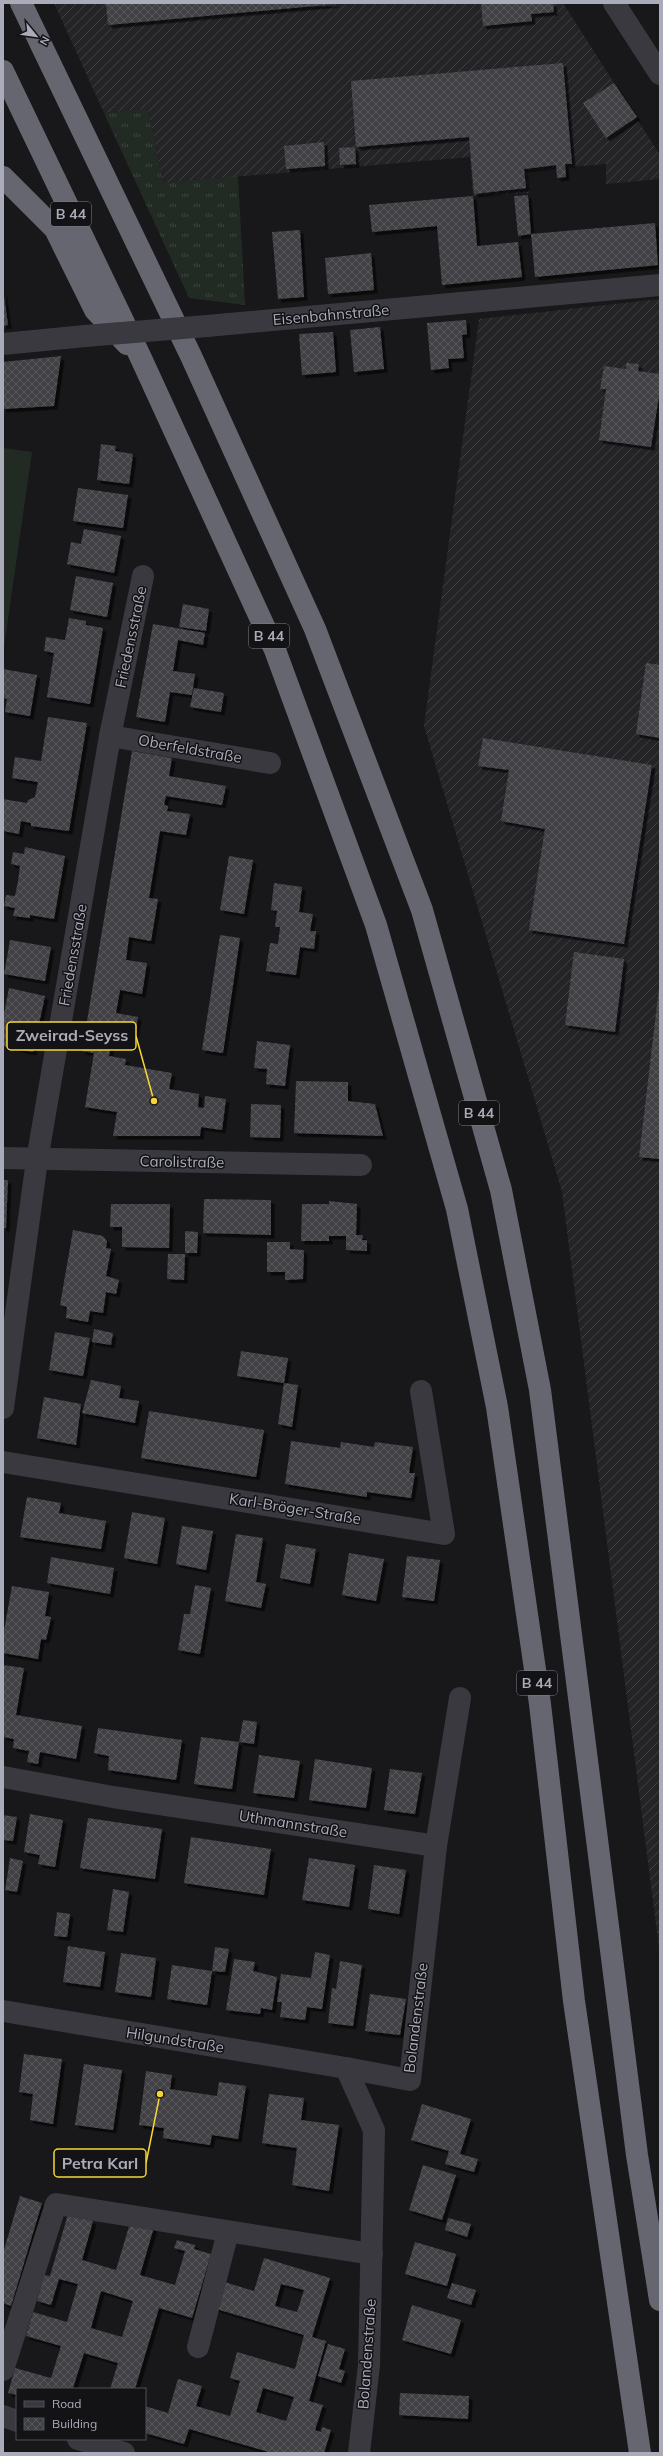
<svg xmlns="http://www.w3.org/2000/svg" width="663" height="2456" font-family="Mulish,sans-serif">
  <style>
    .industrial { fill: url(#industrial-furrows) }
    .grass { fill: url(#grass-tufts) }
    .garden { fill: #222a24 }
    .building { fill: url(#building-cross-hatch); fill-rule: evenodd; filter: url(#shadow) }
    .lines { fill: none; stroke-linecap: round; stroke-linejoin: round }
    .street { stroke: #39393f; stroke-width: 22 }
    .highway { stroke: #656670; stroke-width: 22 }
    .street-bridge { stroke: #39393f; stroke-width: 22 }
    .labels { text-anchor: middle; stroke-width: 3; stroke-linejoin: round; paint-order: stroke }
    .shield { fill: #131315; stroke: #7d7e88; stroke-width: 1 }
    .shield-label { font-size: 14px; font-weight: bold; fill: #aaacba }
    .street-label { font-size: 15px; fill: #aaacba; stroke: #131315 }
    .leader { fill: none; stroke: #f7d633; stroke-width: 1.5 }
    .callout-dot { fill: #f7d633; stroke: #131315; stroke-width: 1.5 }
    .callout { fill: #131315; stroke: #f7d633; stroke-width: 1.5 }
    .callout-label { font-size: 16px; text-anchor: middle; font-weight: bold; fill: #aaacba }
  </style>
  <defs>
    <pattern id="industrial-furrows" width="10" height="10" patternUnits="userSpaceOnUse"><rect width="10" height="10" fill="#242427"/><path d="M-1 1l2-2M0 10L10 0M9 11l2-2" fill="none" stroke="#414144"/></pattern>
    <pattern id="grass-tufts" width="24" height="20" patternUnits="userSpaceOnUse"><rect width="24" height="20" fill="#222a24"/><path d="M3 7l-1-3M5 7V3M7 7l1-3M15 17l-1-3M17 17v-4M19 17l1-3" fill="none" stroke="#3f4642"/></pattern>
    <pattern id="building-cross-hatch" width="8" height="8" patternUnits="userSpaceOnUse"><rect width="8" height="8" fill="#3f4044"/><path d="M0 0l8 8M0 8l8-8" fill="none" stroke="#58595d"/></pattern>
    <filter id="shadow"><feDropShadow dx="3.5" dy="3.5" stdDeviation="0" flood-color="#0009"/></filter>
  </defs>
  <rect width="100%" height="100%" fill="#18181a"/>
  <g class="industrial">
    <polygon points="54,3 563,3 660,155 660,179 606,184 606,164 527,171 529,193 473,196 470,157 163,183 148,109 104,113"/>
    <polygon points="660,299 660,1956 562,1192 424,726 479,319"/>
  </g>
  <polygon class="grass" points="148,109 163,183 238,176 245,305 189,298 104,113"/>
  <polygon class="garden" points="3,448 32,452 3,654"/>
  <g class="building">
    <polygon points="106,3 336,3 336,4 108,25"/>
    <polygon points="481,3 553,3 554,12 531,14 532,21 483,26"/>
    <polygon points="563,63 572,164 565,164 566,177 557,178 556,165 524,169 526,188 474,194 469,137 356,147 351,81"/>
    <polygon points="614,83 637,117 606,138 583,103"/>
    <polygon points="324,142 325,166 286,169 284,146"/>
    <polygon points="355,147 356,164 340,165 339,148"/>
    <polygon points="528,195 531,234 518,236 514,196"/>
    <polygon points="473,196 477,246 518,242 522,277 442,285 437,226 372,232 369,205"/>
    <polygon points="655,223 658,265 535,277 531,234"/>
    <polygon points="300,230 304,297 278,299 272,232"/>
    <polygon points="371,253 374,290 328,294 325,258"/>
    <polygon points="3,289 8,325 3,326"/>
    <polygon points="466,320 467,334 462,335 464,358 448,359 449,368 431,370 427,323"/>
    <polygon points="380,327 384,369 354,372 350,330"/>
    <polygon points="333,332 336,372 302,375 299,334"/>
    <polygon points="61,356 54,406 3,409 3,362"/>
    <polygon points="626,363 639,364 638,371 660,374 660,389 651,447 599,440 606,389 600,389 604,366 626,369"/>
    <polygon points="101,444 116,446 115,451 133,454 129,484 97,480"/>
    <polygon points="78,488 128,495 123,528 73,521"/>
    <polygon points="84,529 121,536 114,573 67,564 71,542 81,544"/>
    <polygon points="76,576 113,583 107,617 70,610"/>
    <polygon points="183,604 209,609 206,631 179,627"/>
    <polygon points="69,618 86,621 86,625 103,628 90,704 47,697 54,653 44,651 46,637 65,640"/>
    <polygon points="153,624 205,633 203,645 178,640 173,671 195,674 192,695 170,692 165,722 136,717"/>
    <polygon points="646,663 660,665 660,738 636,734"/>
    <polygon points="3,669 37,675 30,716 5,712 7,699 3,698"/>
    <polygon points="194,688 224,693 221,712 190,707"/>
    <polygon points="48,717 87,723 69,831 31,826 31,823 21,821 19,834 3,831 3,799 27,803 28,800 35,797 38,782 12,778 15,757 41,761"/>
    <polygon points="483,738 652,765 624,944 529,930 545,829 501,821 509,770 478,766"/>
    <polygon points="132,751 172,758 169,776 226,786 222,805 166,796 164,805 168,806 167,811 190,814 186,835 160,831 149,898 158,899 151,941 129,937 126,960 147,963 142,994 120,990 116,1013 138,1017 133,1047 111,1043 109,1056 126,1059 125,1065 172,1073 169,1089 199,1094 198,1107 204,1108 205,1096 226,1099 222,1130 201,1127 200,1136 113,1136 117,1112 85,1107 94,1053 82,1051"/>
    <polygon points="25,847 65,856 54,919 30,915 30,918 13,916 15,908 4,906 6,895 15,896 18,881 20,866 11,864 13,852 24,854"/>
    <polygon points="229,856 253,860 244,914 220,910"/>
    <polygon points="274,883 302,887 299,912 313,914 310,931 316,931 314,949 300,947 296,975 266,971 270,943 278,944 280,927 275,927 277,911 271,910"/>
    <polygon points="220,935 240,938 223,1053 202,1050"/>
    <polygon points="10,940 51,947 45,981 4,974"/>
    <polygon points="574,952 624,959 615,1032 565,1025"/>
    <polygon points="9,988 45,996 33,1052 3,1046 3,1019"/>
    <polygon points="659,988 660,988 660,1159 639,1157"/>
    <polygon points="257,1041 290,1045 285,1086 266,1084 267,1069 254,1068"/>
    <polygon points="296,1081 348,1082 348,1101 375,1104 383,1136 294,1133"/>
    <polygon points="251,1104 281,1105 280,1138 250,1137"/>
    <polygon points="3,1180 8,1180 6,1228 3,1228"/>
    <polygon points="204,1199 271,1200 271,1235 203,1233"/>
    <polygon points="329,1201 357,1204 356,1235 363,1235 362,1240 367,1240 367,1251 346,1250 346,1236 329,1236 329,1241 301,1241 302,1204 329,1204"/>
    <polygon points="111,1204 170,1204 169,1248 122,1247 122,1227 110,1227"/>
    <polygon points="73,1230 103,1236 107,1241 106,1248 111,1249 106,1276 119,1280 116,1294 106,1292 103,1313 90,1311 88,1322 66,1318 67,1307 60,1305"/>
    <polygon points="185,1231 198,1232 197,1253 185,1253"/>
    <polygon points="267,1242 290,1242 290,1249 304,1250 303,1279 285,1280 285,1272 267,1272"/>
    <polygon points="168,1254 185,1254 184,1280 167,1279"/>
    <polygon points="94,1329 113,1333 111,1345 92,1342"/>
    <polygon points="55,1332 90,1338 83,1376 49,1370"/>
    <polygon points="241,1351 288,1358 284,1383 298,1385 292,1427 278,1424 284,1383 237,1376"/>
    <polygon points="91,1380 121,1386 119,1398 139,1401 135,1423 82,1413"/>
    <polygon points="44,1397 81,1404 76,1445 37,1438"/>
    <polygon points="149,1411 264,1430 256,1477 141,1458"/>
    <polygon points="291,1441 340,1448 341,1442 374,1447 375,1442 413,1447 409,1473 415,1473 411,1498 367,1492 367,1497 285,1484"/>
    <polygon points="27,1497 61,1503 59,1513 106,1521 101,1549 20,1537"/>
    <polygon points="132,1512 165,1518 157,1564 124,1558"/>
    <polygon points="182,1526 213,1531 206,1570 176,1564"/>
    <polygon points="236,1534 263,1538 256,1582 266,1584 261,1608 225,1601"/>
    <polygon points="286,1544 316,1549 310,1584 280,1578"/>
    <polygon points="349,1553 384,1559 376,1601 342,1595"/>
    <polygon points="407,1556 440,1560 434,1601 402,1597"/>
    <polygon points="51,1557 114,1568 110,1594 47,1583"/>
    <polygon points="195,1585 211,1588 200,1654 178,1650 184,1614 190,1614"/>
    <polygon points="12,1586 49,1592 45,1616 51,1617 49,1627 46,1640 41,1639 38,1659 3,1653 3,1636"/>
    <polygon points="3,1665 24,1668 16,1715 82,1726 76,1759 40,1752 38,1764 27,1762 29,1751 13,1748 14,1739 3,1737"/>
    <polygon points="243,1720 257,1722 254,1744 239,1742"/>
    <polygon points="98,1728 182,1740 176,1780 108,1770 109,1756 94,1753"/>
    <polygon points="201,1737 239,1742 232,1789 194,1784"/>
    <polygon points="259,1755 300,1761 294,1798 253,1793"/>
    <polygon points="315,1759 372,1768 366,1808 309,1800"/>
    <polygon points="390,1769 422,1773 415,1814 384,1810"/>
    <polygon points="30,1814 63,1820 55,1867 38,1864 40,1855 24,1852"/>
    <polygon points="3,1815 17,1817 13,1841 3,1840"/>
    <polygon points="88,1818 162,1829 155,1879 80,1868"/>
    <polygon points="191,1837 271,1849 264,1895 184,1883"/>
    <polygon points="10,1858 23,1861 17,1892 5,1890"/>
    <polygon points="309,1858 355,1865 349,1907 302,1900"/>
    <polygon points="374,1865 406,1870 399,1914 368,1909"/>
    <polygon points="113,1889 129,1892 123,1932 107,1930"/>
    <polygon points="57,1912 70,1914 67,1937 54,1936"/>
    <polygon points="68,1946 105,1952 100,1987 63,1982"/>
    <polygon points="215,1947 229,1949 225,1972 212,1971"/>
    <polygon points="315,1952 330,1955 322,2009 307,2007 305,2020 280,2017 282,2002 277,2002 281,1974 311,1978"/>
    <polygon points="121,1953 156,1958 151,1997 115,1992"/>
    <polygon points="234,1959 255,1962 253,1971 277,1977 272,2010 261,2008 260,2014 226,2010"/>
    <polygon points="340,1961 362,1965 353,2026 328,2023 332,1988 336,1989"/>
    <polygon points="172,1965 212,1971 207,2005 167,1999"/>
    <polygon points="370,1994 406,1999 400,2035 365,2031"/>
    <polygon points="24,2054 62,2059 53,2124 30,2120 33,2094 19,2092"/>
    <polygon points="84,2064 122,2070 113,2130 75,2125"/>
    <polygon points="146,2071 172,2075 170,2089 217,2096 219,2082 246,2086 238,2139 212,2135 210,2145 163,2138 164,2128 139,2125"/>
    <polygon points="269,2094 304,2098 301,2120 339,2125 329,2191 292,2185 297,2148 262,2143"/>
    <polygon points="422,2104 471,2119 460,2154 478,2159 474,2172 445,2164 449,2151 411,2140"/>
    <polygon points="423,2165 456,2175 442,2220 409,2210"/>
    <polygon points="20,2196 42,2203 11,2306 3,2303 3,2253"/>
    <path d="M68,2214l25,7 -11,39 34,10 14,-47 24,4 -14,48 35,10 10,-34 -11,-3 3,-8 18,5 -1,4 17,5 -19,64 -33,-10 -24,81h-25l8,-26 -34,-10 -11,35 3,1h-59v6l-9,-2 7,-25 36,10 10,-32 -35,-10 7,-24 34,10 11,-38 -19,-5 -8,26 -14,-4 7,-26 6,1zM101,2291l32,10 -11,36 -31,-9z"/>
    <polygon points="448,2218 471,2224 467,2237 445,2230"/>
    <polygon points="415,2242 456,2254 447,2286 405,2274"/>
    <path d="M264,2258l66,20 -18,59 14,4 -17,60 14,4 -8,25 6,2 1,-5 9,3 -7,23h-52l-83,-24 -5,15 -39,-11v-27l23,7 10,-34 24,7 -6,20 34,10 10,-35 -10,-3 7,-26 58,17 9,-34 -91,-27 8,-27 33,10zM281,2284l23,6 -7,22 -22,-6zM263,2388l31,9 -8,24 -30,-9z"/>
    <polygon points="452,2283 476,2290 471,2305 447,2298"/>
    <polygon points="412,2305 461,2320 451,2354 402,2340"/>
    <polygon points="328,2344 345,2349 339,2369 345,2371 341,2383 318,2376"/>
    <polygon points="400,2393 469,2396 468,2419 399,2415"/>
  </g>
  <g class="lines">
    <g class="street">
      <polyline points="614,3 660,74"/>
      <polyline points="207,326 660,285"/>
      <polyline points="3,344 85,336"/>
      <polyline points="110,736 270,763"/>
      <polyline points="3,1158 361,1165"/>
      <polyline points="3,1408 37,1160 110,736 143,576"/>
      <polyline points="3,1462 444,1534 421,1391"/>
      <polyline points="3,1777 113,1797 436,1846"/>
      <polyline points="3,2011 346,2068"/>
      <polyline points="198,2347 228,2232"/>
      <polyline points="3,2370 56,2204 372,2254"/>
      <polyline points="3,2416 17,2421"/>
      <polyline points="78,2439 124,2453"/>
      <polyline points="359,2453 369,2365 374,2130 346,2068 410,2080 436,1846 460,1698"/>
    </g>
    <g class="highway">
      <polyline points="21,3 191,356 315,629 422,910 501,1190 540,1390 637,2155 660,2300"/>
      <polyline points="3,71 140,356 275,650 376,925 457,1209 497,1407 540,1704 574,2001 640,2453"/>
      <polyline points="3,177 55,229 95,310 127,344"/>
    </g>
    <polyline class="street-bridge" points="85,336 207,326"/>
  </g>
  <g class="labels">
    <g class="shield">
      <rect x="51" y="202" width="40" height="24" rx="3"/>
      <rect x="249" y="624" width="40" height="24" rx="3"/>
      <rect x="459" y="1101" width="40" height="24" rx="3"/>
      <rect x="517" y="1671" width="40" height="24" rx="3"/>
    </g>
    <g class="shield-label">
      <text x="71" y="219">B 44</text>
      <text x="269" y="641">B 44</text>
      <text x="479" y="1118">B 44</text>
      <text x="537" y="1688">B 44</text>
    </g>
    <g class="street-label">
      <text transform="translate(331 315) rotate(-5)" y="5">Eisenbahnstraße</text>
      <text transform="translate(131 637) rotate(-78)" y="5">Friedensstraße</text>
      <text transform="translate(190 749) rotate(10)" y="5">Oberfeldstraße</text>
      <text transform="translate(73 955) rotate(-80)" y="5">Friedensstraße</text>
      <text transform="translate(182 1162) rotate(1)" y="5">Carolistraße</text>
      <text transform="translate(295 1509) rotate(9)" y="5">Karl-Bröger-Straße</text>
      <text transform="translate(293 1824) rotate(9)" y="5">Uthmannstraße</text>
      <text transform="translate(416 2018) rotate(-83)" y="5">Bolandenstraße</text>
      <text transform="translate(175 2040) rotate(9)" y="5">Hilgundstraße</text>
      <text transform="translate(367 2354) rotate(-86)" y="5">Bolandenstraße</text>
    </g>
  </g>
  <path class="leader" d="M154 1101L136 1036M160 2094L146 2163"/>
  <g class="callout-dot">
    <circle cx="154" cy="1101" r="4"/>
    <circle cx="160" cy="2094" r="4"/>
  </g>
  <g class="callout">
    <rect x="7" y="1022" width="129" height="28" rx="4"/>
    <rect x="54" y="2149" width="92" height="28" rx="4"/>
  </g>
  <g class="callout-label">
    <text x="72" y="1041">Zweirad-Seyss</text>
    <text x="100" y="2169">Petra Karl</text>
  </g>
  <rect width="663" height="2456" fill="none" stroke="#aaacba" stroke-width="8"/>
  <rect x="16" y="2388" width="130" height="52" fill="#131315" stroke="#4f5057"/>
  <rect x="24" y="2401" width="20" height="6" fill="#39393f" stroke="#4f5057"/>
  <text x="52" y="2408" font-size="12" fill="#aaacba">Road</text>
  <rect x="24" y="2418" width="20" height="12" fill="url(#building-cross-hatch)" stroke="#4f5057"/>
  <text x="52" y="2428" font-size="12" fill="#aaacba">Building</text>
  <g transform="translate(36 36) rotate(119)" stroke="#131315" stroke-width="3" paint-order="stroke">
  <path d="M0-3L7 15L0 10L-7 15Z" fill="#aaacba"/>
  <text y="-6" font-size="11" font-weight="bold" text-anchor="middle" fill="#aaacba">N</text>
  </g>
</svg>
